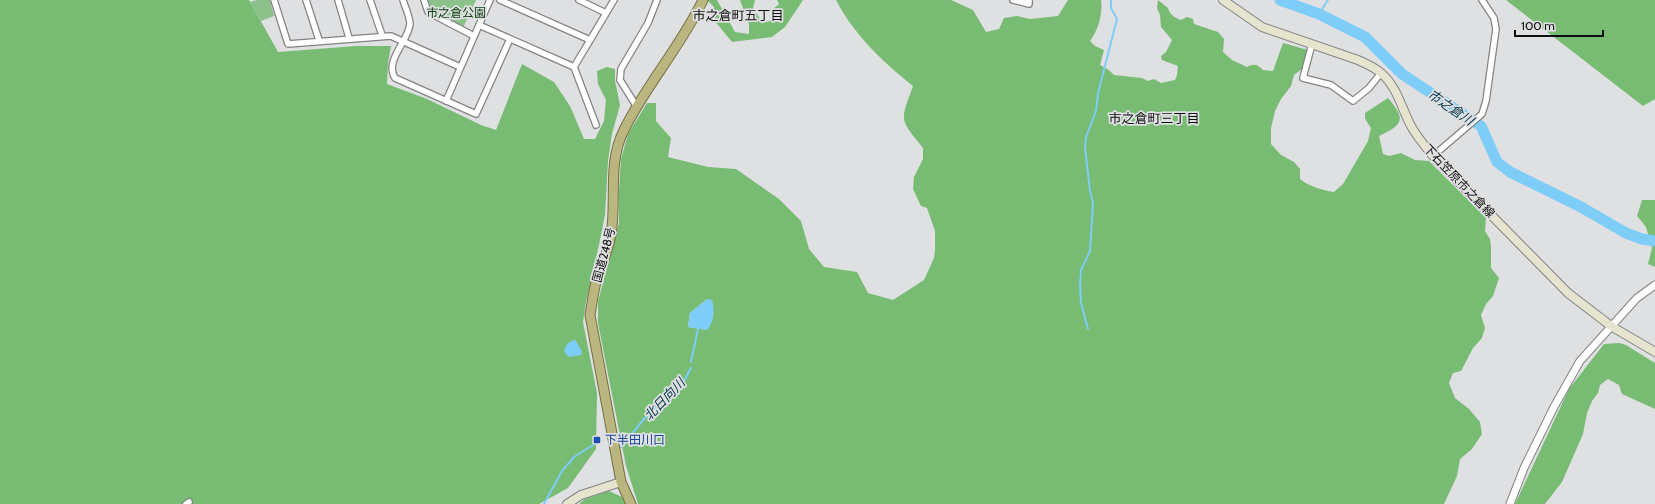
<svg xmlns="http://www.w3.org/2000/svg" width="1655" height="504" font-family="Cabin,'Noto Sans JP',sans-serif">
  <style>
    .green { fill: #8cc189 }
    .forest { fill: #78bc74; fill-rule: evenodd }
    .water { fill: #7dcdf8 }
    .lines { fill: none; stroke-linecap: round; stroke-linejoin: round }
    .stream { stroke: #7dcdf8; stroke-width: 2 }
    .river { stroke: #7dcdf8; stroke-width: 11 }
    .minor-casing { stroke: #838385; stroke-width: 8 }
    .tertiary-casing { stroke: #838385; stroke-width: 9 }
    .secondary-casing { stroke: #838385; stroke-width: 10 }
    .trunk-casing { stroke: #737043; stroke-width: 11 }
    .minor { stroke: #fff; stroke-width: 5.5 }
    .tertiary { stroke: #fff; stroke-width: 7 }
    .secondary { stroke: #e6e4cf; stroke-width: 8 }
    .trunk { stroke: #bbb67f; stroke-width: 9 }
    .transit-dot { fill: #1a4fb4; stroke: #dfe0e1; stroke-width: 1.5 }
    .labels { text-anchor: middle; stroke-width: 3.5; stroke-linejoin: round; paint-order: stroke }
    .park-label { font-size: 12px; fill: #104010; stroke: #dfe0e1 }
    .street-label { font-size: 12px; fill: #0e0e0f; stroke: #dfe0e1 }
    .transit-label { font-size: 12px; fill: #164399; stroke: #dfe0e1; text-anchor: start }
    .neighbourhood-label { font-size: 13px; fill: #0e0e0f; stroke: #dfe0e1 }
    .water-label { font-size: 13px; font-style: italic; fill: #03354a; stroke: #dfe0e1 }
  </style>
  <rect width="100%" height="100%" fill="#dfe0e1"/>
  <g class="green">
    <polygon points="257,0 270,0 274,16 261,21 250,2"/>
    <polygon points="424,0 476,0 462,30 428,12"/>
  </g>
  <g class="forest">
    <polygon points="0,0 249,0 278,52 356,46 391,46 388,62 387,84 427,99 481,125 496,130 522,64 554,82 570,106 584,139 595,139 604,121 606,100 598,84 597,71 607,67 615,69 615,81 620,105 612,134 608,161 605,215 599,245 586,301 583,322 597,393 596,449 568,488 539,504 0,504"/>
    <polygon points="707,0 717,0 735,32 749,34 749,24 740,0 755,0 753,8 763,23 773,20 773,9 779,4 777,0 803,0 785,27 772,37 732,42 714,20 714,7"/>
    <path d="M836,0h115l22,10 13,22 13,-3 5,-11 13,-2 13,3 28,-3 10,-16h33c2,14 -3,30 -11,41l5,5 9,4 -4,15 9,5 5,5 28,3 6,3 6,-2 7,4 14,-3 2,-5 1,-9 -16,-6 -1,-4 5,-4 6,-12 -11,-13 -1,-12 -3,-7 1,-8 10,8c2,7 7,10 13,12l6,-3 6,2 1,5 24,8 6,7 -1,13 9,8 15,7c7,-4 11,-2 16,3l10,1 10,-28 25,7 -6,19 -8,6 -3,11 -10,13 -6,12 -4,17v16l10,11 13,7 6,7v10c10,8 22,11 34,13l9,-8 25,-43 3,-13 -6,-9v-6l23,-15c20,23 13,27 -9,38l4,18 6,2 12,-3 14,7 14,1 57,57 -1,13 5,8 1,7v22l8,10 -6,18 -7,8 -5,11 4,13 -3,10 -9,10 -12,23 -8,2 -4,10 6,15 14,11 11,13 2,12 -10,15 -12,10 -3,17 -13,28h-806l-12,-38 -28,-143v-22l21,-78v-33l2,-31 7,-25 19,-31h9v18l15,17 -3,19 40,10 28,2 43,30 22,22 8,28 15,18 33,5 11,21 25,7 31,-20 10,-22 1,-8v-19l-8,-23 -6,-2 -8,-17 1,-12 9,-18v-11c-5,-7 -18,-20 -19,-29 -1,-10 6,-23 9,-33 -30,-24 -59,-51 -77,-86zM707,299v31l-19,-3 2,-14z"/>
    <polygon points="1506,0 1655,0 1655,99 1643,106"/>
    <polygon points="1642,200 1655,200 1655,267 1648,264 1652,248 1646,227 1637,216"/>
    <polygon points="1619,343 1626,345 1655,363 1655,409 1622,394 1619,385 1608,379 1600,385 1598,393 1592,401 1587,413 1583,434 1562,482 1545,504 1515,504 1569,389 1604,344"/>
    <polygon points="609,491 622,497 626,504 579,504 585,499"/>
  </g>
  <g class="water">
    <path d="M707,299l5,1c3,11 2,22 -5,30l-19,-3 2,-14z"/>
    <path d="M574,340l2,1 6,11 -1,3 -13,2 -4,-6c2,-6 4,-9 10,-11z"/>
  </g>
  <g class="lines">
    <g class="stream">
      <polyline points="1319,14 1328,0"/>
      <polyline points="1088,329 1081,303 1080,284 1081,270 1090,251 1093,203 1090,191 1085,147 1086,137 1096,111 1098,93 1117,19 1111,8 1111,0"/>
      <polyline points="691,362 698,329"/>
      <polyline points="621,447 644,419 683,383 691,368"/>
      <polyline points="544,504 562,471 574,457 593,445"/>
    </g>
    <polyline class="river" points="1280,0 1319,14 1365,37 1402,74 1481,126 1497,162 1510,172 1581,207 1626,233 1642,239 1655,241"/>
    <defs>
      <g id="minor">
        <polyline points="274,0 288,44 391,36 460,67"/>
        <polyline points="306,0 319,40"/>
        <polyline points="338,0 349,38"/>
        <polyline points="370,0 382,35"/>
        <path d="M403,0c2,7 7,17 7,24 -2,18 -26,37 -15,54l81,36 34,-75"/>
        <polyline points="424,0 428,12 474,36"/>
        <polyline points="500,0 590,40"/>
        <polyline points="579,0 606,13"/>
        <polyline points="1013,0 1029,4 1029,0"/>
        <polyline points="479,25 574,67 614,0"/>
        <polyline points="1312,44 1303,78 1331,85 1353,101 1369,88 1381,73"/>
        <polyline points="574,67 596,125"/>
        <polyline points="446,101 490,0"/>
        <polyline points="637,107 620,80 621,69 648,23 657,0"/>
        <polyline points="1433,156 1482,114 1486,101 1496,29 1494,18 1482,0"/>
        <polyline points="186,504 189,502"/>
      </g>
      <polyline id="tertiary" points="1510,504 1524,468 1554,407 1580,361 1637,298 1655,285"/>
      <g id="secondary">
        <path d="M1223,0l39,27 96,33c8,4 17,7 24,14 15,13 20,35 29,52 6,11 14,20 22,30l135,137 43,33 44,26"/>
        <polyline points="567,504 581,495 621,482"/>
      </g>
      <path id="trunk" d="M631,504l-10,-22 -31,-167c2,-11 3,-22 6,-33 5,-15 12,-31 15,-47 6,-34 -4,-72 13,-105 22,-45 57,-84 79,-130"/>
    </defs>
    <use href="#minor" class="minor-casing"/>
    <use href="#tertiary" class="tertiary-casing"/>
    <use href="#secondary" class="secondary-casing"/>
    <use href="#trunk" class="trunk-casing"/>
    <use href="#minor" class="minor"/>
    <use href="#tertiary" class="tertiary"/>
    <use href="#secondary" class="secondary"/>
    <use href="#trunk" class="trunk"/>
  </g>
  <rect class="transit-dot" x="593" y="436" width="8" height="8" rx="2"/>
  <g class="labels">
    <g class="park-label">
      <text x="456" y="17">市之倉公園</text>
    </g>
    <g class="street-label">
      <text transform="translate(1459 181) rotate(46)" y="4">下石笠原市之倉線</text>
      <text transform="translate(604 255) rotate(-75)" y="4">国道248号</text>
    </g>
    <g class="transit-label">
      <text x="605" y="444">下半田川口</text>
    </g>
    <g class="neighbourhood-label">
      <text x="738" y="20">市之倉町五丁目</text>
      <text x="1154" y="123">市之倉町三丁目</text>
    </g>
    <g class="water-label">
      <text transform="translate(1451 107) rotate(34)" y="5">市之倉川</text>
      <text transform="translate(664 399) rotate(-46)" y="5">北日向川</text>
    </g>
  </g>
  <path d="M1515 30v6h88v-6" fill="none" stroke="#0e0e0f" stroke-width="2"/>
  <text x="1521" y="30" font-size="12" fill="#0e0e0f" stroke="#dfe0e1" stroke-width="3" paint-order="stroke">100 m</text>
</svg>
